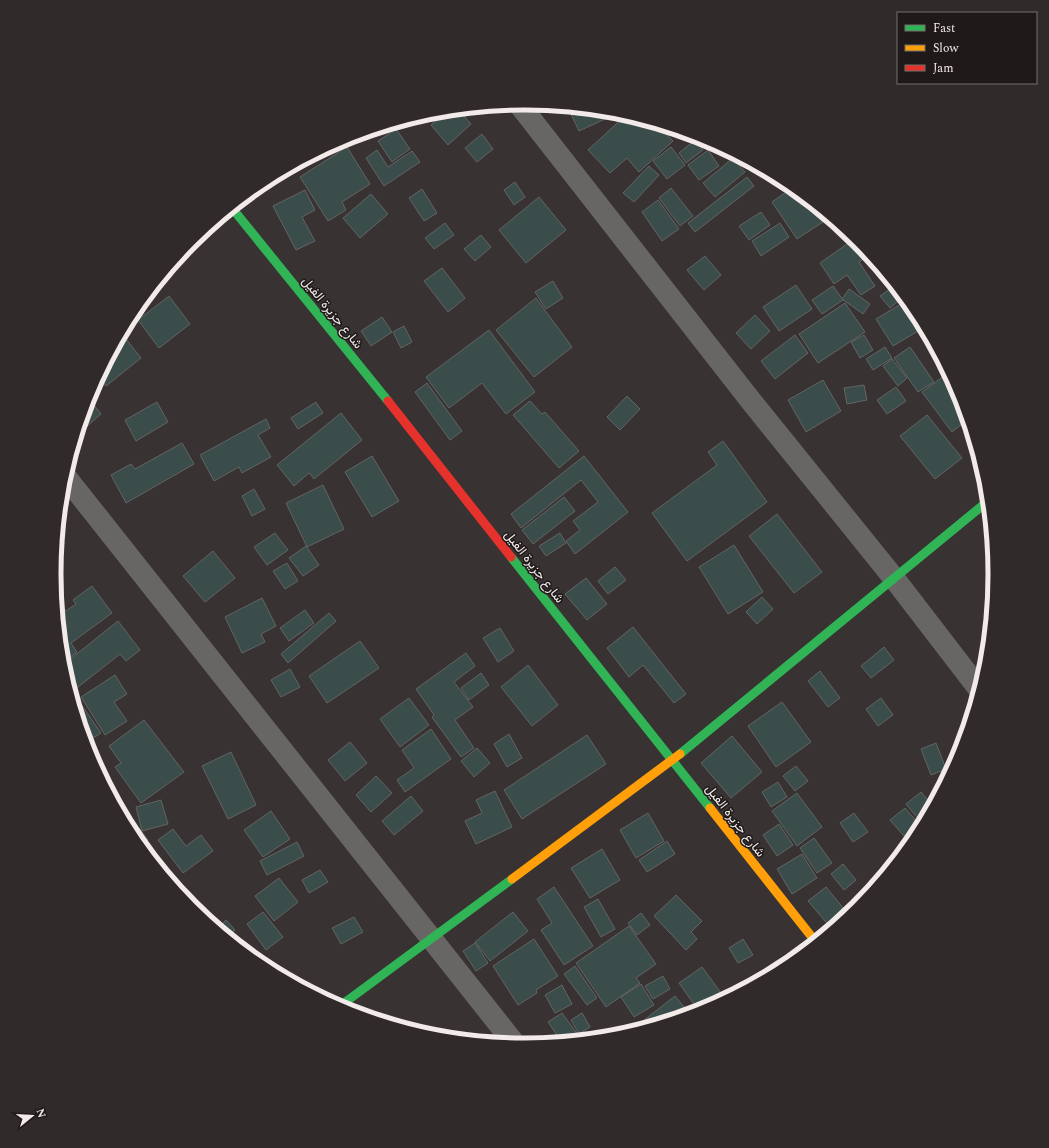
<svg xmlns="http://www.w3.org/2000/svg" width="1049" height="1148" font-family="Spectral,Vazirmatn,serif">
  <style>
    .building { fill: #3b4d4a; stroke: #636463 }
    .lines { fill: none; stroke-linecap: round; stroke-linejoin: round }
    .street { stroke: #686565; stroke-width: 22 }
    .fast { stroke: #30b455; stroke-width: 9 }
    .slow { stroke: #ff9f0a; stroke-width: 9 }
    .jam { stroke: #e5322d; stroke-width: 9 }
    .labels { text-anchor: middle; stroke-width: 3; stroke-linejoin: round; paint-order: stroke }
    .street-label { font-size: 13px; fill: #f3ebea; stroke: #1f1a19 }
    .rim { fill: none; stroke: #f3ebea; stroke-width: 5 }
  </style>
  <rect width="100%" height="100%" fill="#383232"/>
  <g class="building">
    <polygon points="568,108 617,113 618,113 579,131"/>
    <polygon points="459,110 471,124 448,145 431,125 447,111"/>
    <polygon points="626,115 658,125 673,141 639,172 627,158 610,173 588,150"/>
    <polygon points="396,129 410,149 392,162 378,141"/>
    <polygon points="482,134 493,149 477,162 465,148"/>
    <polygon points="695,140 703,150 686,163 679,153"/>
    <polygon points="347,147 370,184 342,202 346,210 328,221 300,177"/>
    <polygon points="671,147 685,165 667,179 653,161"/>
    <polygon points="377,150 388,167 412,151 420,162 384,186 366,158"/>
    <polygon points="708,150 719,166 699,180 688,165"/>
    <polygon points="733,158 745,172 715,197 703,183"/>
    <polygon points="649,166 659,175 634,202 623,193"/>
    <polygon points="747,177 754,186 695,232 688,223"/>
    <polygon points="515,182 525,197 514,205 504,190"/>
    <polygon points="671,188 693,216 680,226 659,198"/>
    <polygon points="792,188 829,218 797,239 772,202"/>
    <polygon points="422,189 437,213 424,221 409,198"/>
    <polygon points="305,190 315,210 302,217 315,241 296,250 273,206"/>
    <polygon points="371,194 388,214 360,238 343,218"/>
    <polygon points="539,197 566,230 526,263 499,230"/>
    <polygon points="658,200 679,229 662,241 642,212"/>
    <polygon points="761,212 770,225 749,240 739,226"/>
    <polygon points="445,223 454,235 434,249 425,238"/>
    <polygon points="780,223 789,237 761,256 752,241"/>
    <polygon points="481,235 491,247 475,261 464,249"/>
    <polygon points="854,239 869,255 859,262 875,286 861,295 847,275 834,284 820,263"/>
    <polygon points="705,256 721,275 704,290 687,270"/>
    <polygon points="442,268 465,298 448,312 424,281"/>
    <polygon points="553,281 563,298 546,309 535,292"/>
    <polygon points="796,285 812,309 779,331 763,307"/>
    <polygon points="833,286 843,300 822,314 812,300"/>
    <polygon points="894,286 903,297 890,308 880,296"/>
    <polygon points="849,289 870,304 863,314 842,299"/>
    <polygon points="169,296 190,324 159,348 138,320"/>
    <polygon points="536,298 572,347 534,377 496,330"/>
    <polygon points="906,301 913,309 923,328 893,346 876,319"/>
    <polygon points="845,303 865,332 818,363 799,334"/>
    <polygon points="755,315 770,331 751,349 736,333"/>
    <polygon points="382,317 392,332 371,346 361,331"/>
    <polygon points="404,326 412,342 401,348 393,332"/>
    <polygon points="489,330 535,392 506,414 482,383 449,408 426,377"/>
    <polygon points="122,334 141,358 106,386 99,377"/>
    <polygon points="795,335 808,353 775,379 761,361"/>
    <polygon points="864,335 873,350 860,358 851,342"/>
    <polygon points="885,347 892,358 873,370 866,359"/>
    <polygon points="910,347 934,382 918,392 894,358"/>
    <polygon points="892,359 907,378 898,386 883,366"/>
    <polygon points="948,373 959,394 967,420 952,432 922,392"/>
    <polygon points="823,380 841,411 806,432 788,400"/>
    <polygon points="427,383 462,431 450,440 415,392"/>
    <polygon points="864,385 867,400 847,404 844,388"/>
    <polygon points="896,387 906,401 887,414 877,400"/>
    <polygon points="627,396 640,409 620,430 607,417"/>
    <polygon points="90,400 101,414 78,434 87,402"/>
    <polygon points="530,401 542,414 545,412 579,451 559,468 513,415"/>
    <polygon points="157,402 168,422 136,441 125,420"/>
    <polygon points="316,402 323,413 298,429 291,418"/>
    <polygon points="341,413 362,440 314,479 309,473 294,486 277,465"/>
    <polygon points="927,415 962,458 935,479 900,436"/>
    <polygon points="266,419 270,428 258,435 271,457 242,473 239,467 214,481 200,455"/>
    <polygon points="723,441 767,502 687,561 652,513 717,465 708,452"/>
    <polygon points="182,443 194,464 126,503 111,475 131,464 135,469"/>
    <polygon points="372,456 399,501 372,517 345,472"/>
    <polygon points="584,456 628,512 575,554 566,541 580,530 573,521 598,502 581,480 521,528 511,514"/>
    <polygon points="323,485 344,529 307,547 286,503"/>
    <polygon points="254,489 265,509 252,516 242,496"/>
    <polygon points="564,497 575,511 533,544 522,530"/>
    <polygon points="777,514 822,572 794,593 749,536"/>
    <polygon points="275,533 288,550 267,565 254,547"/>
    <polygon points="560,533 566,543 546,556 539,546"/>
    <polygon points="734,545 763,592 728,614 699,567"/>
    <polygon points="306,546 319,565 303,576 289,558"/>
    <polygon points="213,551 235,578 205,602 183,576"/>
    <polygon points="287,563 298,581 285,589 273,571"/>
    <polygon points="615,567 626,580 608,594 598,581"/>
    <polygon points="586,578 607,604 587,620 565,594"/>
    <polygon points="92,586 112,613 71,643 77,652 63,663 56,598 66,611 76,604 73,600"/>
    <polygon points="762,597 773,609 757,624 746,612"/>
    <polygon points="262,598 276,626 261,634 265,642 242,653 225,617"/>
    <polygon points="305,610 314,623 289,641 280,628"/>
    <polygon points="329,613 336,621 288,663 281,654"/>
    <polygon points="118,621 140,650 126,661 120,654 73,691 70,688 63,665"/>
    <polygon points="633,627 686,694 674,703 643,665 629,677 607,648"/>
    <polygon points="500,628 514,651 498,662 483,638"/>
    <polygon points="360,641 379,668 327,703 309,676"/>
    <polygon points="884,647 894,660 871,678 861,666"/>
    <polygon points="466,653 475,666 454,682 473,707 455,720 474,748 461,757 432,717 434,715 416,689"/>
    <polygon points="528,665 558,705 532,726 501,687"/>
    <polygon points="290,669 300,687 281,697 271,680"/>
    <polygon points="820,671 840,698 828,707 808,681"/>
    <polygon points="481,673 489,685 469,700 461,688"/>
    <polygon points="115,675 127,694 114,702 127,721 105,735 81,697"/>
    <polygon points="409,698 429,725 400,747 380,719"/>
    <polygon points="881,698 893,715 878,726 866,709"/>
    <polygon points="782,702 811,742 776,767 748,726"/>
    <polygon points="81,704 101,733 87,742 76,707"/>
    <polygon points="144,720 184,772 141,803 115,767 121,763 109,746"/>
    <polygon points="431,729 451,759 405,792 397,780 414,768 402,750"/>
    <polygon points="509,734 522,758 507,767 494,744"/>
    <polygon points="587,735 606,764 522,819 504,790"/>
    <polygon points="732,736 762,772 731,798 701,763"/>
    <polygon points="350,742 367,763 345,781 328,760"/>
    <polygon points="936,743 946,769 931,775 921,749"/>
    <polygon points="477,748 490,763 474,777 461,761"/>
    <polygon points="231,752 256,805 228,819 202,766"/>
    <polygon points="796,766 808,781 795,791 783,776"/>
    <polygon points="376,776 392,793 371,812 356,795"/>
    <polygon points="778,782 787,797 771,807 762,792"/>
    <polygon points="495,791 512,827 476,844 465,821 482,813 476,800"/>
    <polygon points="921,792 932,805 928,812 919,820 906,804"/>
    <polygon points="797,793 822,827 797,846 772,811"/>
    <polygon points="411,796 423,811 394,835 382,821"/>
    <polygon points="161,800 168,824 142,831 136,807"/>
    <polygon points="905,808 919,824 904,836 890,820"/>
    <polygon points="271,811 290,839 263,857 244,830"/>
    <polygon points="648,813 664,841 636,858 620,830"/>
    <polygon points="854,813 868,832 853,842 840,823"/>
    <polygon points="779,824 793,845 777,856 763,835"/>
    <polygon points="139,828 148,840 141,845 132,833"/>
    <polygon points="173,829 186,846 201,835 213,851 183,873 158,840"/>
    <polygon points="814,838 832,863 817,873 800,848"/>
    <polygon points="667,841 675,854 647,872 639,860"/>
    <polygon points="297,842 304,856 267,875 260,861"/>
    <polygon points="602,849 620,880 590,898 571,868"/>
    <polygon points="802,854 817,878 792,894 777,869"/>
    <polygon points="843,864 856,880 844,890 831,874"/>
    <polygon points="320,870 328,882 309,893 302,880"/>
    <polygon points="279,878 298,902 274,921 255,896"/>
    <polygon points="554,887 593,946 564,965 541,930 552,923 537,899"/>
    <polygon points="826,887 848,914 831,928 808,901"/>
    <polygon points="676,895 702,921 691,932 697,939 686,950 654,916"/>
    <polygon points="195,899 219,927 226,920 235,930 228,936 192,907 189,904"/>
    <polygon points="598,899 615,929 601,937 584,907"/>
    <polygon points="263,912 283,937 266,950 247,924"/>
    <polygon points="513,912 528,931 490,961 475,942"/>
    <polygon points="641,913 650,925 637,935 628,923"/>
    <polygon points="354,917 363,932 341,944 332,928"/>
    <polygon points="629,926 656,964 636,978 640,983 606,1007 576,963"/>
    <polygon points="534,939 558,976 536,990 537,993 518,1005 493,966"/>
    <polygon points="743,939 753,955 738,963 729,948"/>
    <polygon points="475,943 488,963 476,971 463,951"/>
    <polygon points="575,966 597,998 587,1005 564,974"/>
    <polygon points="702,967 721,993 698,1010 679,983"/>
    <polygon points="286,970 294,982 281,974"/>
    <polygon points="663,976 670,989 653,999 645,986"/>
    <polygon points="641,984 654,1005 634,1017 621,997"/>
    <polygon points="562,985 572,1004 555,1013 545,995"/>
    <polygon points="675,996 689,1013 630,1031"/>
    <polygon points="562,1013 581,1039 561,1041 548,1022"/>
    <polygon points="582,1013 590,1027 579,1034 571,1020"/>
  </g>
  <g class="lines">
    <g class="street">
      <polyline points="519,104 751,401 893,577 979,689"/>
      <polyline points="65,476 514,1043"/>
    </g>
    <g class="fast">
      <polyline points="232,208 388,401"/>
      <polyline points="511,557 710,808"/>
      <polyline points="680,754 988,501"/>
      <polyline points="340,1006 512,879"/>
    </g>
    <g class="slow">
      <polyline points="710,808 815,941"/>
      <polyline points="512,879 680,754"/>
    </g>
    <polyline class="jam" points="388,401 511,557"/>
  </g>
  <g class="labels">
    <g class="street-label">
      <text transform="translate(333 312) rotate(51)" y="5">شارع جزيرة الفيل</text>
      <text transform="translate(535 566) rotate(52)" y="5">شارع جزيرة الفيل</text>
      <text transform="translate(736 820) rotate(52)" y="5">شارع جزيرة الفيل</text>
    </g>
  </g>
  <path d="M0 0H1049V1148H0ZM524 110H525A463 463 0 0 1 988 573V575A463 463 0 0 1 525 1038H524A463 463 0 0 1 61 575V573A463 463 0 0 1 524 110Z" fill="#302b2a" fill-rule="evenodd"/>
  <path class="rim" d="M524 110H525A463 463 0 0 1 988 573V575A463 463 0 0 1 525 1038H524A463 463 0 0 1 61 575V573A463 463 0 0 1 524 110Z"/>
  <rect x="897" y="12" width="140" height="72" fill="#1f1a19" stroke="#746e6d"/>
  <rect x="905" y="25" width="20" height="6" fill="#30b455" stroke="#746e6d"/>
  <text x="933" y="32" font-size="12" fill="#f3ebea">Fast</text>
  <rect x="905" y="45" width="20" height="6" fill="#ff9f0a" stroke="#746e6d"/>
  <text x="933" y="52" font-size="12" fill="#f3ebea">Slow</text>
  <rect x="905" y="65" width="20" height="6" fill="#e5322d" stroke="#746e6d"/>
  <text x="933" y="72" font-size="12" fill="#f3ebea">Jam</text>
  <g transform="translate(32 1116) rotate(72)" stroke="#1f1a19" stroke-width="3" paint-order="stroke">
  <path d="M0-3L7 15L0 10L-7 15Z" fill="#f3ebea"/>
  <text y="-6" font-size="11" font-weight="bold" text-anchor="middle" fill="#f3ebea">N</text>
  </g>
</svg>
